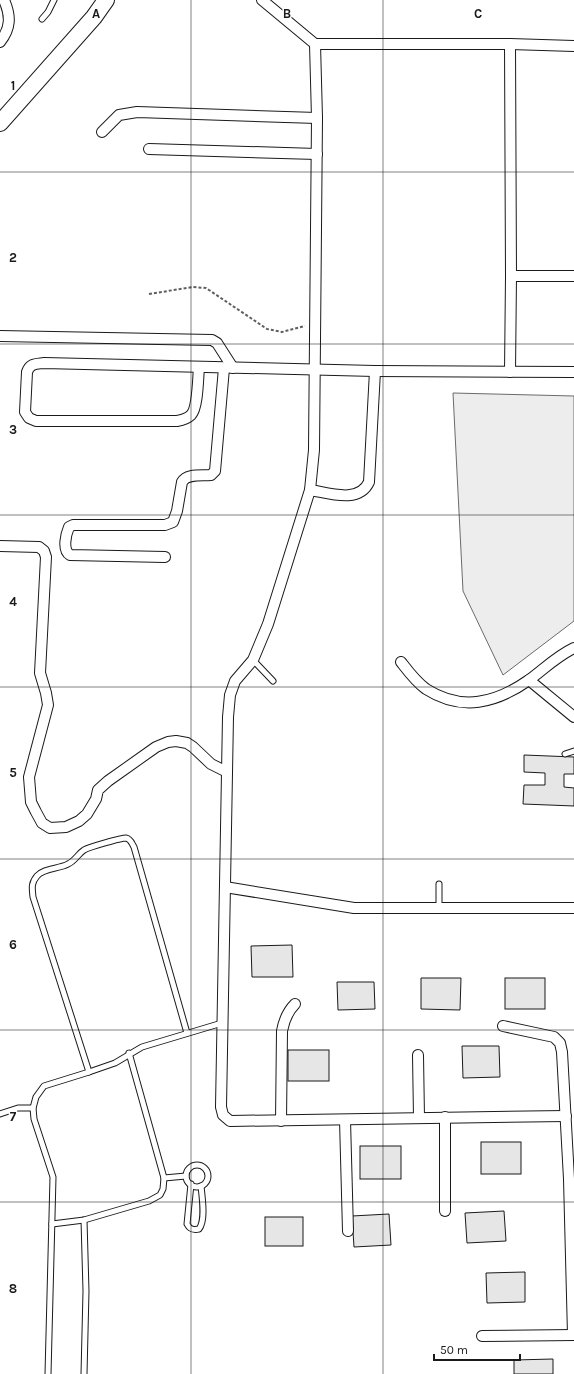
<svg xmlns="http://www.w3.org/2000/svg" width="574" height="1374" font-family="Karla,sans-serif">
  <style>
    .built { fill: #ededed; stroke: #6a6a6a }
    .building { fill: #e6e6e6; stroke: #1a1a1a }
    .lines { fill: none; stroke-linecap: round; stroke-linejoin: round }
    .service-casing { stroke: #1a1a1a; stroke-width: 7 }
    .minor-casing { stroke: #1a1a1a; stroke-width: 12 }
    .primary-casing { stroke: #1a1a1a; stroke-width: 18 }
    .path { stroke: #5f5f5f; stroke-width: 2; stroke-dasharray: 3 2; stroke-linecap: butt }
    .service { stroke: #fff; stroke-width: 5 }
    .minor { stroke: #fff; stroke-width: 10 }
    .primary { stroke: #fff; stroke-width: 16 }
    .grid { fill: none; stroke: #1a1a1a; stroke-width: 1; stroke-opacity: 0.55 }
    .grid-label { font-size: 13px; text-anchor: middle; font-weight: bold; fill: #1a1a1a; stroke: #fff; stroke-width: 3; stroke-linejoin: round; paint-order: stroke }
  </style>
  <rect width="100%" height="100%" fill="#fff"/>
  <polygon class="built" points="453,393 574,396 574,621 503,675 463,591"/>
  <g class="building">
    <polygon points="524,755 574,757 574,774 564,774 564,787 574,788 574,806 523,804 524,785 545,785 545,773 524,772"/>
    <polygon points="292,945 293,977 252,977 251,946"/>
    <polygon points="421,978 461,978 460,1010 421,1009"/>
    <rect x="505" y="978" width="40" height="31"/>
    <polygon points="337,982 374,982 375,1009 338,1010"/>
    <polygon points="462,1046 499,1046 500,1077 463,1078"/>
    <rect x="288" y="1050" width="41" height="31"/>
    <rect x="481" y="1142" width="40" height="32"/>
    <rect x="360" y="1146" width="41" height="33"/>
    <polygon points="504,1211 506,1241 467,1243 465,1213"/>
    <polygon points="389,1214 391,1245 354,1247 352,1216"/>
    <rect x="265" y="1217" width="38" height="29"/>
    <polygon points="525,1272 525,1302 487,1303 486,1273"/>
    <polygon points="553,1359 553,1374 514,1374 514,1360"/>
  </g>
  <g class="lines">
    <defs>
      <g id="service">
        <polyline points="42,19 48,12 54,0"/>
        <polyline points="253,660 273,681"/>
        <polyline points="565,754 574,751"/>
        <polyline points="439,884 439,908"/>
        <path d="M89,1072l-56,-175c-1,-9 -2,-14 4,-21 7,-8 22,-7 31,-12 7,-3 10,-10 16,-14 5,-3 37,-12 42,-12 5,1 6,6 8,9l53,186"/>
        <polyline points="0,1114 18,1108 33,1108"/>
        <circle cx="197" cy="1176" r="11"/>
        <polyline points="164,1178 186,1176"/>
        <path d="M191,1184l-4,40c3,6 7,6 12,5 7,-9 3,-32 2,-43"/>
        <polyline points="52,1224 84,1220 149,1201 160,1195 163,1189 164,1178 129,1053"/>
        <polyline points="48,1374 53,1177 34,1119 33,1108 36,1097 44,1086 89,1072 115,1063 142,1047 222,1023"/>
        <polyline points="84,1374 86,1291 84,1220"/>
      </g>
      <g id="minor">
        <polyline points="262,0 315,44 510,44 574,46"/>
        <path d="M0,42c11,-14 11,-26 4,-42"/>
        <polyline points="315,44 317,118 314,450 310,490 268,624 253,660 235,681 230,695 228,717 221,1107 223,1115 230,1121 566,1116"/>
        <polyline points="102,132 119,115 137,112 317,118"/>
        <polyline points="149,149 317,154"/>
        <polyline points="511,276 574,276"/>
        <polyline points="0,336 212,340 217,343 233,368"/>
        <path d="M199,367c-1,10 -1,41 -8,48 -4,4 -8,5 -14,6h-141l-7,-3 -4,-6 2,-40c3,-9 9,-8 17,-9l331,8 199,1"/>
        <polyline points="510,372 511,276 510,44"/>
        <path d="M310,490c19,3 49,14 59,-8l6,-111"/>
        <polyline points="0,546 39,547 44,551 46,557 40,673 46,693 48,705 29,777 31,802 36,812 42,823 50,828 66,827 79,821 87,814 96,799 98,790 108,781 156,747 168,742 176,741 187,743 193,747 211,764 227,772"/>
        <path d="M165,557l-95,-2c-8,-5 -4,-21 -1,-28l4,-2h92l8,-3 4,-11 5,-29c5,-9 20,-6 29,-7l4,-4 9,-103"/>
        <path d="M401,662c7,9 15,20 25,27 36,23 70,14 103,-9 15,-11 28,-24 45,-32"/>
        <polyline points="529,680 574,717"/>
        <polyline points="225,887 354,908 574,908"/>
        <polyline points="503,1026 554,1037 560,1043 562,1052 569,1179 573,1335"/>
        <polyline points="418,1055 419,1118"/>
        <polyline points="445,1117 445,1211"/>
        <polyline points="345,1120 348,1231"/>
        <path d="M281,1121l1,-90c2,-11 5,-19 13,-27"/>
        <polyline points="482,1336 574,1335"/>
      </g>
      <polyline id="primary" points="0,123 94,17 106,0"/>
    </defs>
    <use href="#service" class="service-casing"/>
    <use href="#minor" class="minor-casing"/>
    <use href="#primary" class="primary-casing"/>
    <polyline class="path" points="149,294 193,287 206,288 267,329 282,332 305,326"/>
    <use href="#service" class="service"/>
    <use href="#minor" class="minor"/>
    <use href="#primary" class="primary"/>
  </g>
  <path class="grid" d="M191,0v1374M383,0v1374M0,172h574M0,344h574M0,515h574M0,687h574M0,859h574M0,1030h574M0,1202h574"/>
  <g class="grid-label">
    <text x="96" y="18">A</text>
    <text x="287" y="18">B</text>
    <text x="478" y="18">C</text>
    <text x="13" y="90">1</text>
    <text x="13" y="262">2</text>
    <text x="13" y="434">3</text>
    <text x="13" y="606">4</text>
    <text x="13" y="777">5</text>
    <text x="13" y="949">6</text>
    <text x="13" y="1121">7</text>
    <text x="13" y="1293">8</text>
  </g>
  <path d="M434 1354v6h86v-6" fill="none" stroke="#1a1a1a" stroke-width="2"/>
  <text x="440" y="1354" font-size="12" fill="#1a1a1a" stroke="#ffffff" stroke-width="3" paint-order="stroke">50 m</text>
</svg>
